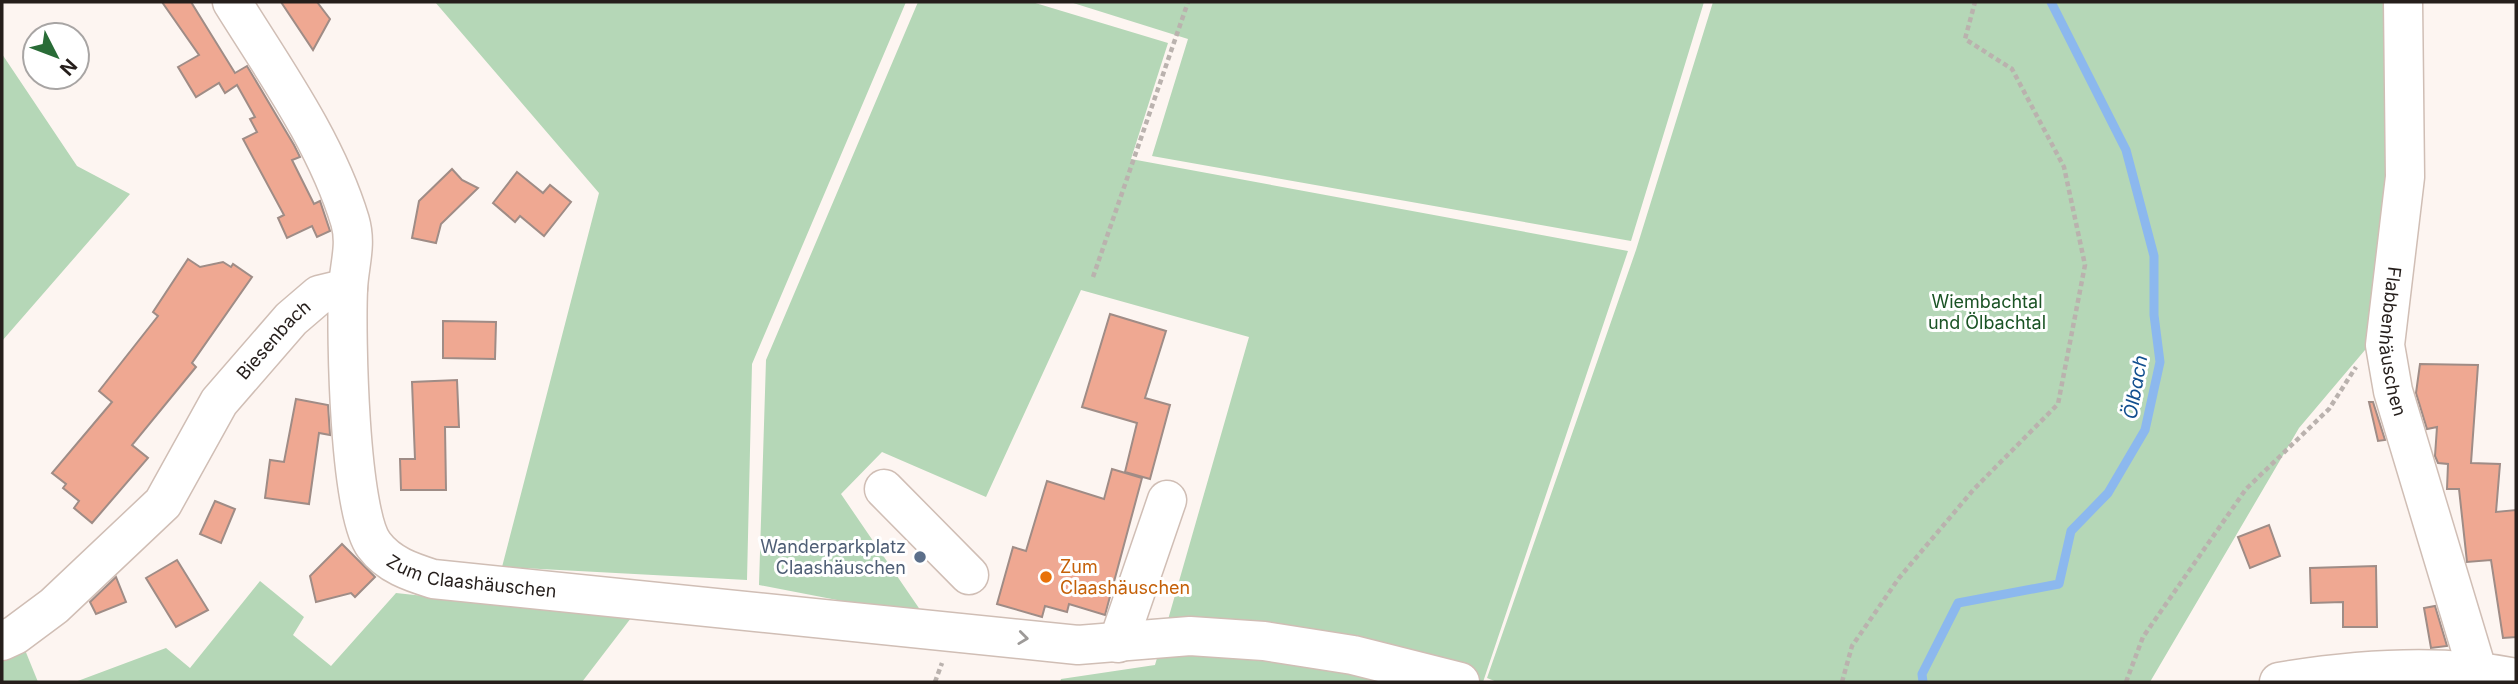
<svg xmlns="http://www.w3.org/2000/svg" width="2518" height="684" font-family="Inter,sans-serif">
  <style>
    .green { fill: #b5d7b7 }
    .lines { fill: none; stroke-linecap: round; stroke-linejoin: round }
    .stream { stroke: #8cb8ee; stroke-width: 9 }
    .building { fill: #efa892; stroke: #9f8c86; stroke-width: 2 }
    .minor-casing { stroke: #d0beb5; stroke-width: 41 }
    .path { stroke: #bab2ae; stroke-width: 4.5; stroke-dasharray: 5 3.5; stroke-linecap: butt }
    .minor { stroke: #fff; stroke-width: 38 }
    .oneway { stroke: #9d9a98 }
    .service-dot { fill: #5c6f8a; stroke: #fff; stroke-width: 2.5 }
    .food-dot { fill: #e8710a; stroke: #fff; stroke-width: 2.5 }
    .labels { text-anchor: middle; stroke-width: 6; stroke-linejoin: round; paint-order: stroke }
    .park-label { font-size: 18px; fill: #1a5324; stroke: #fff }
    .street-label { font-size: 18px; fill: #251e1b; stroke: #fff }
    .service-label { font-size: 18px; fill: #4e5e75; stroke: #fff; text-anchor: end }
    .food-label { font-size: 18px; fill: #c56008; stroke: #fff; text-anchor: start }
    .water-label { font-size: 19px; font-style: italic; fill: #124f8f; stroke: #fff }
  </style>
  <rect width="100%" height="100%" fill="#fdf5f1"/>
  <g class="green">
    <polygon points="435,2 906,2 752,364 747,580 502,567 599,193"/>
    <polygon points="918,2 1032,2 1168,43 1131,159 1628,251 1483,682 1060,682 1061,679 1155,665 1249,337 1081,290 986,497 882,452 841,494 925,617 759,585 766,360"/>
    <polygon points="1070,2 1704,2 1631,241 1152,156 1188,39"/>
    <polygon points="1713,2 2403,2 2376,331 2365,350 2299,428 2150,682 1497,682 1487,678 1636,250"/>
    <polygon points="2,54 77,166 130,194 2,341"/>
    <polygon points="260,581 304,617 293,635 331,666 396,593 631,618 582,682 75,682 166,648 190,668"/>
    <polygon points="23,645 38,682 2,682 2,655"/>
  </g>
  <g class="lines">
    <polyline class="stream" points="1923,682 1922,674 1958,603 2059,584 2071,531 2108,493 2145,430 2160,362 2154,315 2154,256 2126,150 2051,2"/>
  </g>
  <g class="building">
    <polygon points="162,2 191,2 235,73 247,66 294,145 300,157 292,160 314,204 320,201 330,231 317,237 312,226 287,238 278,218 284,215 243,139 257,132 250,119 255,117 237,85 225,93 219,83 196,97 178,67 199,55"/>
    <polygon points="281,2 317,2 330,19 313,50"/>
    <polygon points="452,169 462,180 478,188 441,224 436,243 412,238 419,201"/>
    <polygon points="517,172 543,193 550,185 571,202 544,236 520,216 515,222 493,203"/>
    <polygon points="188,259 200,267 223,262 231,267 233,264 252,277 192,363 196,367 132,445 148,458 92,523 74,508 79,501 63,488 66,484 52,473 112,402 99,391 158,316 153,312"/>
    <polygon points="1110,314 1166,331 1145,398 1170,405 1150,479 1125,472 1137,423 1082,407"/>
    <polygon points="443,321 496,322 495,359 443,358"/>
    <polygon points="2420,364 2478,365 2471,463 2500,464 2496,512 2516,510 2516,637 2503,638 2491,560 2467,562 2459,489 2447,489 2448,464 2438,463 2435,456 2437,427 2427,429 2416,393"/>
    <polygon points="457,380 459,427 445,427 446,490 401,490 400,459 415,459 412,382"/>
    <polygon points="296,399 328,405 330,435 319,433 309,504 265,498 270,460 284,462"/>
    <polygon points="2369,402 2373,402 2385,440 2378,441"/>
    <polygon points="1112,469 1142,478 1105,615 1069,604 1067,612 1045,606 1042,617 997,604 1013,547 1026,551 1047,481 1104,499"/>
    <polygon points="215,501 235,509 221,543 200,534"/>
    <polygon points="2269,525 2280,556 2250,568 2238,537"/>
    <polygon points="342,544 375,577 355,597 351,593 316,602 310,576"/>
    <polygon points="177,560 208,610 176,627 146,578"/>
    <polygon points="2376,566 2377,627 2343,627 2343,602 2311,603 2310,568"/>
    <polygon points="116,577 126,602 96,614 90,602"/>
    <polygon points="2435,606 2447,646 2431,648 2424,608"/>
  </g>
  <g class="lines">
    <defs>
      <g id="minor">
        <path id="s1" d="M232,2c43,69 94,140 118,219 7,24 -1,44 -2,68 -2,47 1,223 26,256 15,20 37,27 59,34l645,66 112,-9 74,5 89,14 107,27"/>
        <path id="s2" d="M2403,2l2,175 -20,168 8,46 84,279"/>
        <polyline points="884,489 969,575"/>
        <path id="s3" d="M2,641l13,-6 39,-29 109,-103 56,-101 72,-83 28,-24 29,-7"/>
        <polyline points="1118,643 1167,500"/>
        <path d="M2279,682c78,-13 160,-19 237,-4"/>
      </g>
    </defs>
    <use href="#minor" class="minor-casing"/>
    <g class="path">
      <polyline points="1093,277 1188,2"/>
      <polyline points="935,682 942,663"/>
      <polyline points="1842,682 1852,646 1899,578 1974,489 2058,404 2085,265 2064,167 2012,69 1965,39 1975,2"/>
      <polyline points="2126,682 2143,637 2246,489 2329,409 2356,367"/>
    </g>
    <use href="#minor" class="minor"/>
  </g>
  <defs><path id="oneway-chevron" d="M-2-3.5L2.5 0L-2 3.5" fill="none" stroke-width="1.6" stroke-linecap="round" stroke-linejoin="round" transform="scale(1.75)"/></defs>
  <use class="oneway" href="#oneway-chevron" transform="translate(1023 638) rotate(7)"/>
  <circle class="service-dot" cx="920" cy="557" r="7"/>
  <circle class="food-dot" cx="1046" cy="577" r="7"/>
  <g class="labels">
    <g class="park-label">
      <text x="1987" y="308">Wiembachtal<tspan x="1987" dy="21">und Ölbachtal</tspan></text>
    </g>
    <g class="street-label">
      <text dy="6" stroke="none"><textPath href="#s3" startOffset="411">Biesenbach</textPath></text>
      <text dy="6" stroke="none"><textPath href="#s2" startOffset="341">Flabbenhäuschen</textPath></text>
      <text dy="6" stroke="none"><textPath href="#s1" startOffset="684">Zum Claashäuschen</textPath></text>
    </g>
    <g class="service-label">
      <text x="906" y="553">Wanderparkplatz<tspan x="906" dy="21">Claashäuschen</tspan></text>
    </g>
    <g class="food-label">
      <text x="1060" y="573">Zum<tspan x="1060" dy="21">Claashäuschen</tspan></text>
    </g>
    <g class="water-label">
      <text transform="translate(2135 387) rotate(-80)" y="7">Ölbach</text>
    </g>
  </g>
  <rect width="2518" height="684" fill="none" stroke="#251e1b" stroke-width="7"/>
  <g transform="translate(56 56) rotate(132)"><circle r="33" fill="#ffffff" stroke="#a8a5a4" stroke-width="2"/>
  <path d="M0-5L12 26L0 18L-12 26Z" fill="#296c37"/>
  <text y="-10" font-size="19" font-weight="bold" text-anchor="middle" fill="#251e1b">N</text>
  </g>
</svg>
